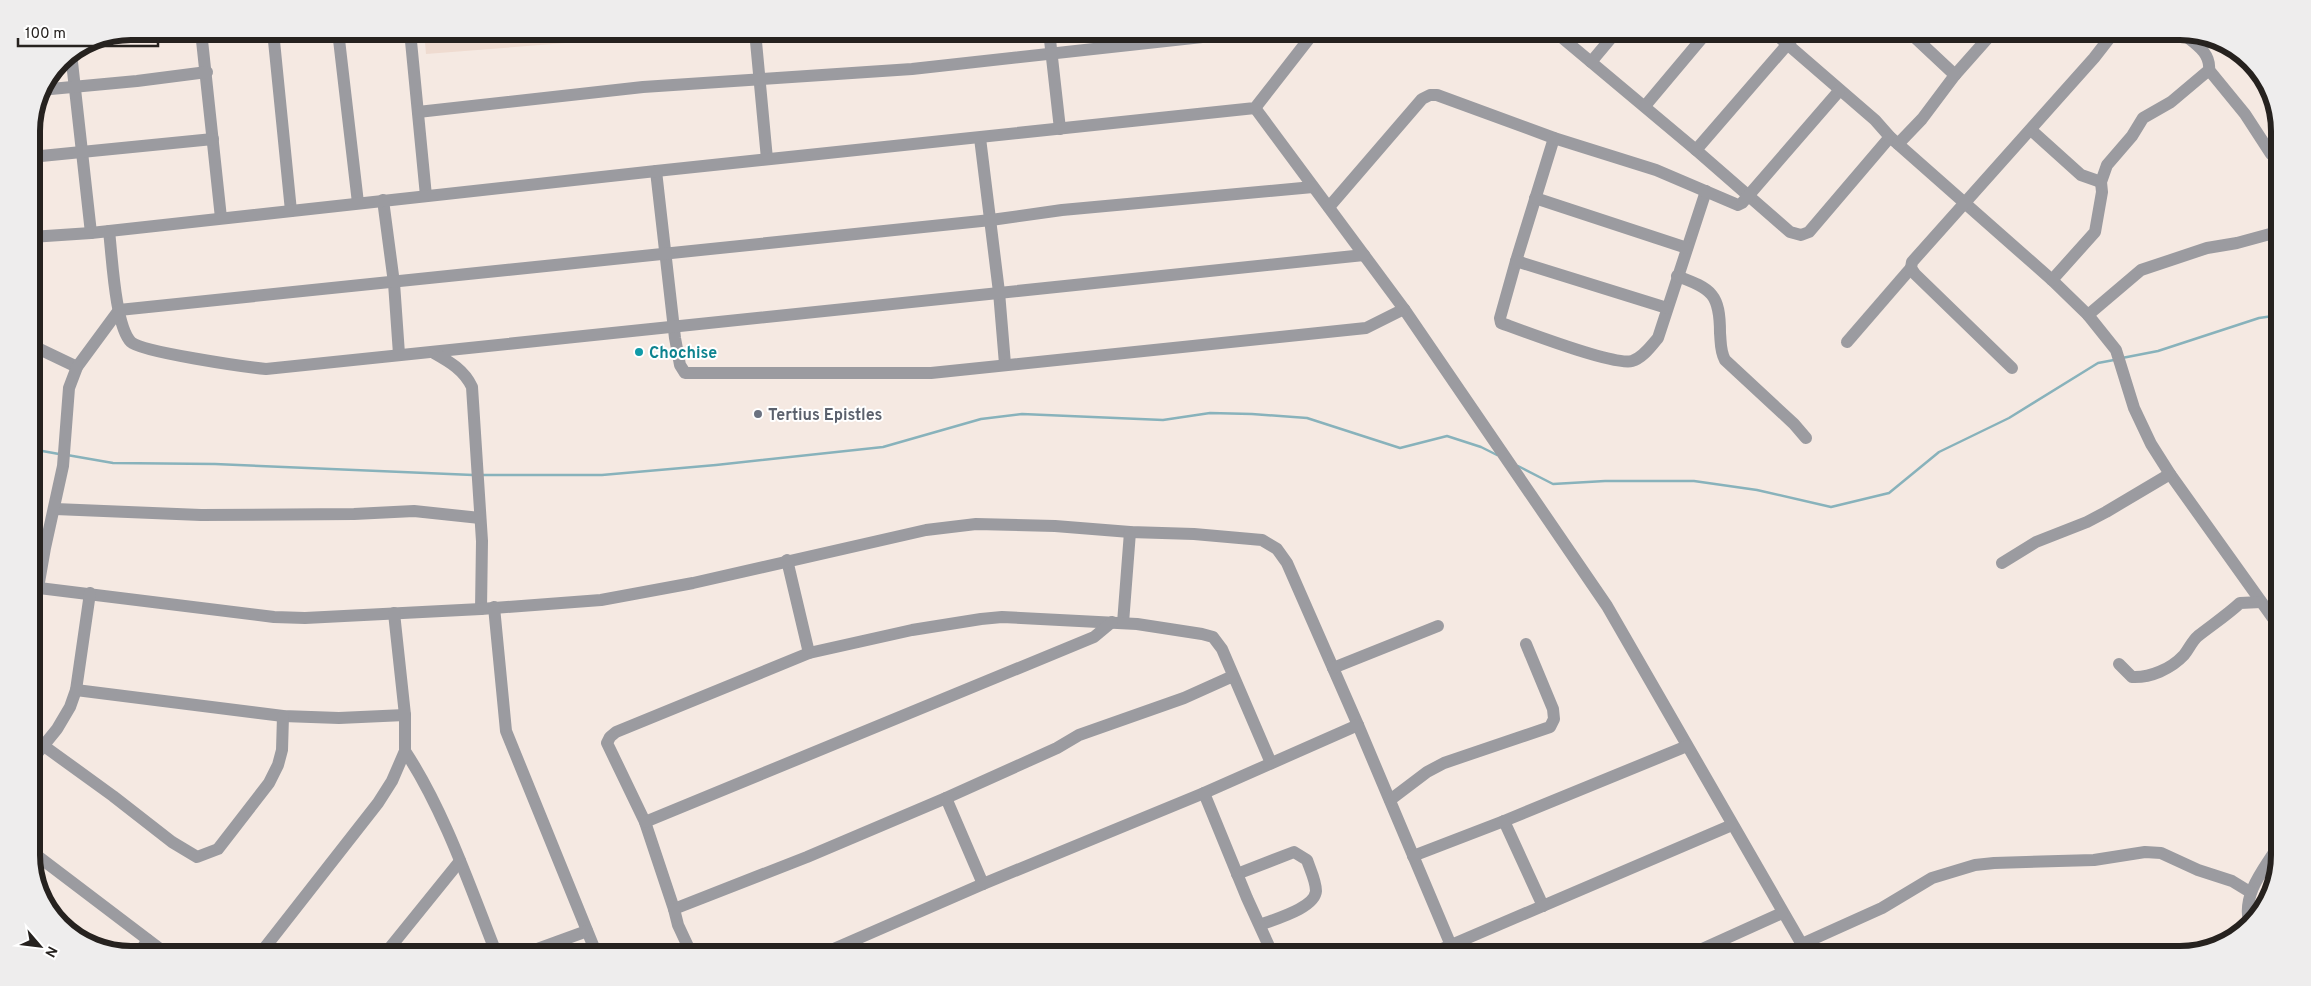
<svg xmlns="http://www.w3.org/2000/svg" width="2311" height="986" font-family="Overpass,sans-serif">
  <style>
    .built { fill: #efdbd0 }
    .lines { fill: none; stroke-linecap: round; stroke-linejoin: round }
    .stream { stroke: #88b2bb; stroke-width: 2.5 }
    .minor { stroke: #9b9ba0; stroke-width: 12 }
    .culture-dot { fill: #0f9aa8; stroke: #fff; stroke-width: 2 }
    .worship-dot { fill: #6b7280; stroke: #fff; stroke-width: 2 }
    .labels { text-anchor: middle; stroke-width: 4; stroke-linejoin: round; paint-order: stroke }
    .culture-label { font-size: 16px; font-weight: bold; fill: #0d838f; stroke: #fff; text-anchor: start }
    .worship-label { font-size: 16px; font-weight: bold; fill: #5b616d; stroke: #fff; text-anchor: start }
    .rim { fill: none; stroke: #26221f; stroke-width: 6 }
  </style>
  <rect width="100%" height="100%" fill="#f5e9e2"/>
  <polygon class="built" points="424,31 641,31 642,37 426,54"/>
  <g class="lines">
    <g class="stream">
      <polyline points="2122,358 2158,351 2259,318 2280,315"/>
      <polyline points="31,449 59,454"/>
      <polyline points="67,455 113,463 215,464 473,475"/>
      <polyline points="1518,466 1553,484 1605,481 1694,481 1757,490 1831,507 1889,493 1939,452 2009,418 2098,363 2114,360"/>
      <polyline points="481,475 602,475 716,465 883,447 981,419 1022,414 1163,420 1210,413 1252,414 1307,418 1400,448 1447,436 1481,447 1497,455"/>
    </g>
    <g class="minor">
      <polyline points="201,31 221,218"/>
      <polyline points="273,31 291,211"/>
      <polyline points="338,31 358,203"/>
      <polyline points="410,31 426,196"/>
      <polyline points="755,31 767,159"/>
      <polyline points="1049,31 1060,129"/>
      <polyline points="1554,31 1696,150 1790,232 1801,235 1809,232 1890,137"/>
      <polyline points="1772,31 1875,120 1890,137 2052,280 2088,315 2116,350 2134,408 2151,444 2170,474 2280,628"/>
      <polyline points="71,53 91,233"/>
      <polyline points="1591,62 1617,31"/>
      <polyline points="2209,70 2245,114 2271,154"/>
      <polyline points="1955,75 1994,31"/>
      <polyline points="40,90 137,81 207,72"/>
      <polyline points="1645,106 1708,31"/>
      <polyline points="1255,108 1404,309 1607,606 1808,955"/>
      <polyline points="418,112 643,87 912,69 1257,31"/>
      <polyline points="2031,130 2081,175 2101,182"/>
      <polyline points="980,138 999,292 1005,364"/>
      <path d="M1554,138l-38,123 -16,57 1,5c22,8 113,43 131,38 11,-3 19,-15 26,-23l48,-147"/>
      <polyline points="1898,144 1922,119 1955,75 1908,31"/>
      <polyline points="1696,150 1799,31"/>
      <polyline points="31,157 213,139"/>
      <polyline points="656,171 675,338 680,365 685,373 931,373 1366,328 1404,309"/>
      <polyline points="1535,198 1687,248"/>
      <polyline points="383,200 394,283 399,354"/>
      <polyline points="1329,207 1422,99 1430,95 1437,95 1554,138 1656,170 1738,205 1742,203 1839,91"/>
      <path d="M109,231c3,24 6,95 22,111 10,10 115,25 135,27l1098,-114"/>
      <polyline points="31,237 91,233 656,171 1255,108 1315,31"/>
      <polyline points="1516,261 1667,308"/>
      <path d="M1677,276c35,13 43,18 43,57 1,10 0,18 5,27l69,64 12,14"/>
      <path d="M2052,280l43,-48 7,-40 -1,-10 6,-17 25,-29 11,-18 28,-16 38,-32c2,-19 -16,-27 -29,-39"/>
      <polyline points="2088,315 2141,270 2207,248 2237,243 2270,234 2280,229"/>
      <polyline points="1847,342 1911,268"/>
      <polyline points="31,345 77,367"/>
      <path d="M434,353c16,9 30,17 38,34l10,154 -1,68"/>
      <polyline points="2012,368 1915,274 1911,268 1912,262 2094,58 2115,31"/>
      <polyline points="55,509 201,515 354,514 414,511 480,518"/>
      <polyline points="787,560 809,653"/>
      <polyline points="2002,563 2036,542 2087,522 2106,512 2170,474"/>
      <polyline points="31,587 274,617 305,618 481,609 601,600 693,583 926,530 976,524 1055,526 1130,532 1194,534 1262,540 1277,549 1287,563 1358,725 1455,955"/>
      <polyline points="38,588 45,548 63,466 69,388 77,367 119,310 991,220 1062,210 1313,187"/>
      <polyline points="494,607 506,731 597,955"/>
      <polyline points="1123,623 1130,532"/>
      <path d="M2119,664l13,13c18,1 39,-8 52,-22 5,-6 8,-14 14,-19 14,-11 29,-21 42,-33l21,-1"/>
      <polyline points="1333,668 1438,626"/>
      <polyline points="1233,676 1184,698 1079,735 1057,748 946,798 807,857 674,909 645,822 607,743 610,737 616,732 809,653 912,630 981,619 1002,617 1137,624 1202,634 1213,637 1222,649 1271,763"/>
      <polyline points="76,690 283,716 339,718 405,715"/>
      <polyline points="44,746 113,796 172,842 197,857 218,849 269,783 278,765 282,750 283,716"/>
      <path d="M405,751c40,61 65,136 92,204"/>
      <polyline points="31,761 57,729 70,707 76,690 90,593"/>
      <polyline points="946,798 983,884"/>
      <polyline points="1390,800 1427,772 1444,763 1550,727 1554,719 1553,709 1526,644"/>
      <polyline points="1504,821 1543,906"/>
      <polyline points="645,822 1094,637 1112,622"/>
      <polyline points="31,851 168,955"/>
      <polyline points="1413,856 1504,821 1687,746"/>
      <path d="M1237,874l57,-22 13,8c3,9 9,21 9,31 -1,17 -41,28 -56,34"/>
      <polyline points="674,909 678,925 692,955"/>
      <path d="M2249,922c-7,-30 17,-55 31,-79"/>
      <polyline points="1802,944 1882,908 1932,878 1975,865 1994,863 2094,860 2145,852 2161,853 2198,870 2232,881 2250,892"/>
      <polyline points="137,955 148,940"/>
      <polyline points="259,955 378,803 392,781 405,751 405,715 394,613"/>
      <polyline points="384,955 460,861"/>
      <polyline points="521,955 587,931"/>
      <polyline points="820,955 983,884 1204,793"/>
      <polyline points="1273,955 1247,898 1204,793 1358,725"/>
      <polyline points="1428,955 1732,825"/>
      <polyline points="1689,955 1782,913"/>
    </g>
  </g>
  <circle class="culture-dot" cx="639" cy="352" r="5"/>
  <circle class="worship-dot" cx="758" cy="414" r="5"/>
  <g class="labels">
    <g class="culture-label">
      <text x="649" y="358">Chochise</text>
    </g>
    <g class="worship-label">
      <text x="768" y="420">Tertius Epistles</text>
    </g>
  </g>
  <path d="M0 0H2311V986H0ZM131 40H2180A91 91 0 0 1 2271 131V855A91 91 0 0 1 2180 946H131A91 91 0 0 1 40 855V131A91 91 0 0 1 131 40Z" fill="#eeeded" fill-rule="evenodd"/>
  <path class="rim" d="M131 40H2180A91 91 0 0 1 2271 131V855A91 91 0 0 1 2180 946H131A91 91 0 0 1 40 855V131A91 91 0 0 1 131 40Z"/>
  <g transform="translate(40 946) rotate(118)" stroke="#ffffff" stroke-width="4" paint-order="stroke">
  <path d="M0-4L9 19L0 12L-9 19Z" fill="#26221f"/>
  <text y="-8" font-size="14" font-weight="bold" text-anchor="middle" fill="#26221f">N</text>
  </g>
  <path d="M18 38v8h140v-8" fill="none" stroke="#26221f" stroke-width="2.5"/>
  <text x="25" y="38" font-size="15" fill="#26221f" stroke="#ffffff" stroke-width="4" paint-order="stroke">100 m</text>
</svg>
